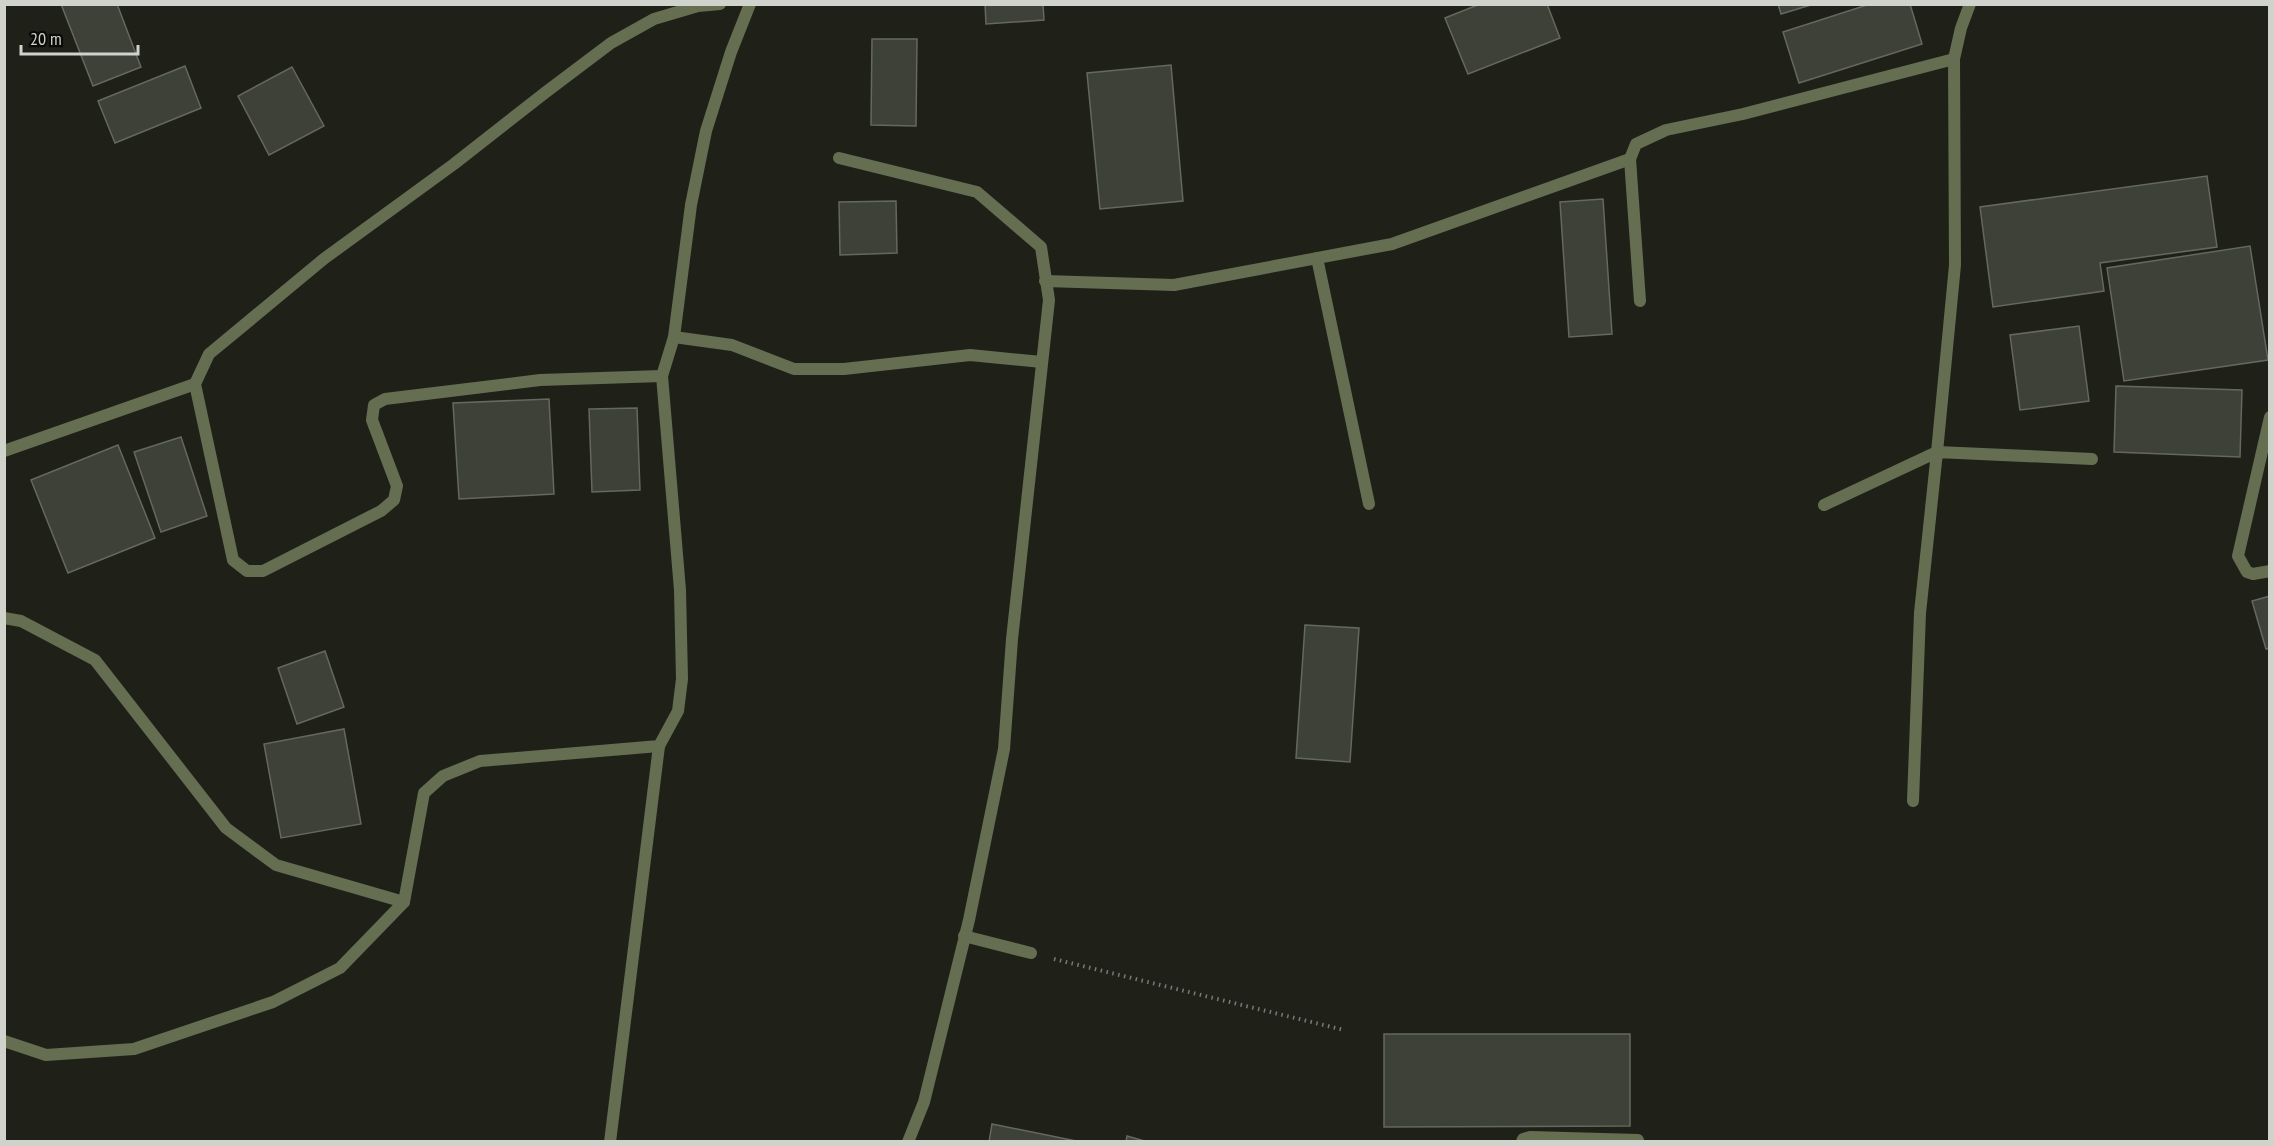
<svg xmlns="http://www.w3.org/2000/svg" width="2274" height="1146" font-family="'PT Sans Narrow',sans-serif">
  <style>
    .building { fill: #3e4137; stroke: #65685e; stroke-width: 1.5 }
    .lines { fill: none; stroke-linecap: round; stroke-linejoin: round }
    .path { stroke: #787a73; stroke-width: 4; stroke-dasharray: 1.5 4.5; stroke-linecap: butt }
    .street { stroke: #656e51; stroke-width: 12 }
  </style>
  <rect width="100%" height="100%" fill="#1f2119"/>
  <g class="building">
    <polygon points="61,4 117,4 141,67 93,86"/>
    <polygon points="985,4 1043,4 1044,20 986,24"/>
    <polygon points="1480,4 1547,4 1560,38 1468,74 1445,18"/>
    <polygon points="1778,4 1814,4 1781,14"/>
    <polygon points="1870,4 1910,4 1922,44 1799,83 1783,32"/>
    <polygon points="872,39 917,39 916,126 871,125"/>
    <polygon points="1171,65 1183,201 1100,209 1087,73"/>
    <polygon points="185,66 201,108 115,143 98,101"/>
    <polygon points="292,67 324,126 269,155 238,96"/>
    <polygon points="2207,176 2217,247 2100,263 2104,291 1993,307 1980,207"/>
    <polygon points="1603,199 1612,334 1569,337 1560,202"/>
    <polygon points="896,201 897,253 840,255 839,202"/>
    <polygon points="2250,246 2268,360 2124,381 2107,268"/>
    <polygon points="2079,326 2089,401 2020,410 2010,335"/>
    <polygon points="2116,386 2242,390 2240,457 2114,452"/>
    <polygon points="549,399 554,494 459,499 453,403"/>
    <polygon points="637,408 640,490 592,492 589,409"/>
    <polygon points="181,437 207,516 161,532 134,452"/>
    <polygon points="118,445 155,538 68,573 31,480"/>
    <polygon points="2270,596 2270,648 2266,649 2252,601"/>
    <polygon points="1305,625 1359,628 1350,762 1296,758"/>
    <polygon points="325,651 344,707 297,724 278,668"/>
    <polygon points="344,729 361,824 281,838 264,744"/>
    <polygon points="1384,1034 1630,1034 1630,1126 1384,1127"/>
    <polygon points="992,1124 1081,1142 989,1142"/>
    <polygon points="1127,1136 1148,1142 1126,1142"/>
  </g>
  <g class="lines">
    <polyline class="path" points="1054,959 1344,1030"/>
    <g class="street">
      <polyline points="839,158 977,192 1041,247 1049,300 1012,639 1004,749 969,920 924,1102 908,1142"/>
      <polyline points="1317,258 1369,504"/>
      <polyline points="1045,281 1174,285 1392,244 1630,159"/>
      <polyline points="1640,301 1630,159 1636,144 1666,130 1743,114 1954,59"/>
      <polyline points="674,337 732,345 794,369 844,369 970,355 1042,362"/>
      <polyline points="662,376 540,380 385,399 374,405 372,420 397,486 394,500 381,511 263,571 247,571 233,560 195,384 209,354 325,258 454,164 546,92 611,43 654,19 698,6 720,4"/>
      <polyline points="2270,417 2238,556 2247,572 2253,574 2270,571"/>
      <polyline points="4,451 195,384"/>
      <polyline points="1824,505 1937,452 1955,265 1954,59 1961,28 1970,4"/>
      <polyline points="4,618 21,621 95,660 226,828 276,865 404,902"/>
      <polyline points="1913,801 1920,613 1937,452 2092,459"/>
      <polyline points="964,936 1031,953"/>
      <polyline points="4,1041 46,1055 134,1049 273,1002 340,968 404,902 424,793 443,776 480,761 659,746 678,711 682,679 680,590 662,376 674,337 691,205 706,131 731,52 750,4"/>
      <polyline points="610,1142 659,746"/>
      <polyline points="1522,1142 1523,1139 1530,1137 1638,1140"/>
    </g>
  </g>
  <rect width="2274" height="1146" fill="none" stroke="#d0d2cc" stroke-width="12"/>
  <path d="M21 45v9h117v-9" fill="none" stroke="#d0d2cc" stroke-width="3"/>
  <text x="30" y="45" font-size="18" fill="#d0d2cc" stroke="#090a07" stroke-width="4.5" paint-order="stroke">20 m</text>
</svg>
